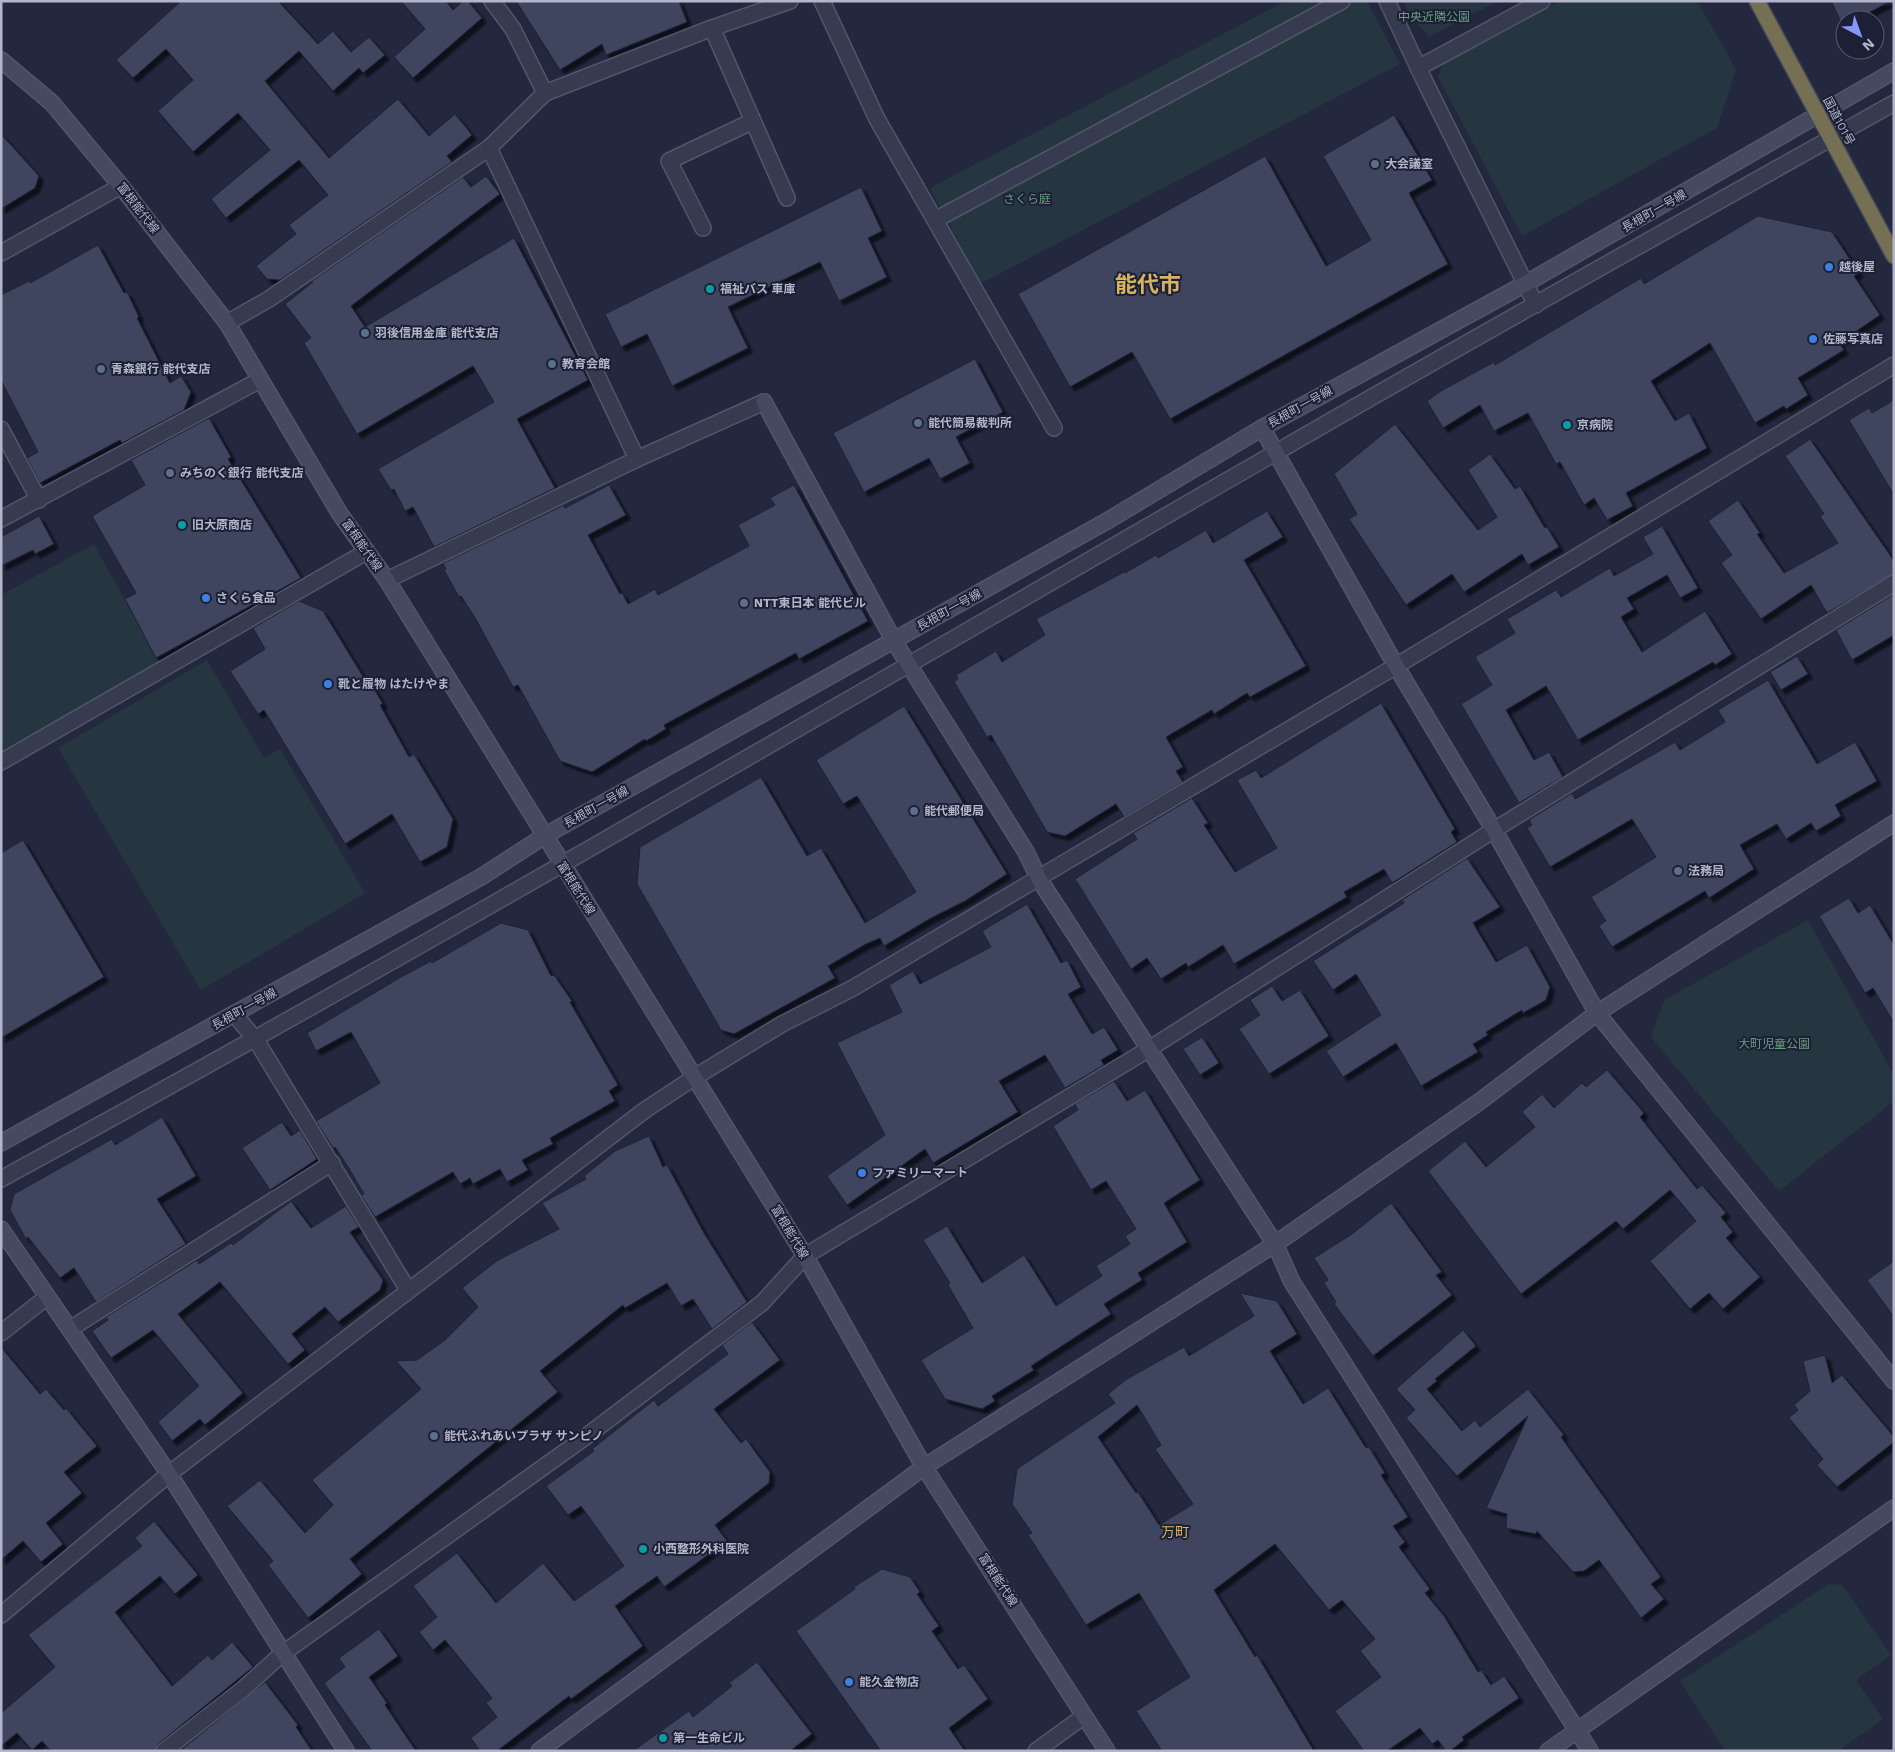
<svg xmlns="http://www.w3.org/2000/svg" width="1895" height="1752" font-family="'Work Sans','Noto Sans JP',sans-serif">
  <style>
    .green { fill: #253640 }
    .building { fill: #3f445f; stroke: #1e2236; fill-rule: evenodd; filter: url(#shadow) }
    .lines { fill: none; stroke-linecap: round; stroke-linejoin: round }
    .street-casing { stroke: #52566a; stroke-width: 18 }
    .secondary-casing { stroke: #52566a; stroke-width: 18 }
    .highway-casing { stroke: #3f4357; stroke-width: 18 }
    .street { stroke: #373b4f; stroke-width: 15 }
    .secondary { stroke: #454962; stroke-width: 15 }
    .highway { stroke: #757054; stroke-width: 15 }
    .service-dot { fill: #5c6f8a; stroke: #1c2034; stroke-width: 2 }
    .shop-dot { fill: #3f7fe0; stroke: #1c2034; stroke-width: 2 }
    .culture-dot { fill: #0f9aa8; stroke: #1c2034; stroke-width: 2 }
    .labels { text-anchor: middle; stroke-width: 4; stroke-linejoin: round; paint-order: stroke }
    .park-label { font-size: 12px; fill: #699c81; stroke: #1c2034 }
    .street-label { font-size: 12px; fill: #b3b6ca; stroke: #1c2034 }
    .poi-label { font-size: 12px; font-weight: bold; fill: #b3b6ca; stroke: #1c2034; text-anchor: start }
    .neighbourhood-label { font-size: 14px; fill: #d9b25f; stroke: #1c2034 }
    .town-label { font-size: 22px; font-weight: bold; fill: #d9b25f; stroke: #1c2034 }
  </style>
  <defs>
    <filter id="shadow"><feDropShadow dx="4.5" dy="4.5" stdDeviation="1" flood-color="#0009"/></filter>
  </defs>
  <rect width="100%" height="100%" fill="#23283f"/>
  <g class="green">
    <polygon points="1286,1 1367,1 1400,64 980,284 930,188"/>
    <polygon points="1403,1 1498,1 1429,37 1408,12"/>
    <polygon points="1559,1 1697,1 1736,69 1717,128 1522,236 1438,77 1443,64"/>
    <polygon points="94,544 160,665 1,751 1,595"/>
    <polygon points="207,660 264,758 280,749 365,893 201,990 58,748"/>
    <polygon points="1808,920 1894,1075 1894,1101 1779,1191 1651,1037 1664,1000"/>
    <polygon points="1829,1584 1842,1585 1891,1655 1856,1680 1883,1719 1838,1751 1725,1751 1680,1681"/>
  </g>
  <g class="building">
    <polygon points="181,1 278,1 318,44 333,31 351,52 369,37 385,55 363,73 359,68 333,91 299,51 265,81 329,158 398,99 429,136 455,114 472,135 447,156 452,162 280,280 267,279 256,266 296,234 289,225 328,195 299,160 226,218 211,199 270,150 238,113 193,152 158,111 193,80 166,49 133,78 116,60"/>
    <polygon points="401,1 446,1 453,10 463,1 468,1 482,18 413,78 394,57 425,29"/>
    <polygon points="516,1 679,1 687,22 606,55 602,44 560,70"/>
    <polygon points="1831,1 1891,1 1855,20 1845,20 1843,26"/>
    <polygon points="1394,115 1432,180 1409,193 1448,264 1170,419 1132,352 1070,387 1018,294 1265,156 1326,266 1371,240 1323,156"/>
    <polygon points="1,134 39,176 35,188 1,209"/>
    <polygon points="486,176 500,194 351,306 365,327 514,238 588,380 517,419 555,488 434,547 413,507 405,511 394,489 391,490 378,469 494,402 473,366 357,434 304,343 311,338 285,304 313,282 310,282 463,177 471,187"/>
    <polygon points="861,187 882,231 868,238 887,277 839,301 820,262 728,307 748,348 672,386 647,334 621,347 605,314"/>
    <polygon points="1758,216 1832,232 1859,273 1854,276 1880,315 1839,343 1844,350 1798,378 1808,395 1786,409 1784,406 1755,423 1710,343 1651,381 1675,421 1689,413 1707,448 1626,493 1633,506 1607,520 1594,498 1584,505 1560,462 1556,464 1528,413 1494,431 1480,405 1443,428 1427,401 1441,391 1494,362 1495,365 1641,278 1644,284"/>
    <polygon points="98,245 124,293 127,292 139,317 137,318 170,383 181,376 191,392 184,410 122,443 120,440 40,483 27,458 38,452 1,380 1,295 29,281 30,283"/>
    <polygon points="975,359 1003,412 956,437 970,463 940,479 929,458 864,492 833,433"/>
    <polygon points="1894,400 1894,495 1849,420 1869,408 1872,413"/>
    <polygon points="209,418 231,457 228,459 301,578 156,658 125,599 136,593 92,516 145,485 131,460"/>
    <polygon points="1395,424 1478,530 1497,517 1468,470 1490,454 1515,489 1520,486 1545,528 1547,527 1559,547 1528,565 1522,554 1464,592 1452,574 1406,605 1349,519 1357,514 1334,474"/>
    <polygon points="1810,439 1894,561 1894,574 1827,613 1811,585 1761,619 1721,563 1732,555 1708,521 1738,500 1760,533 1757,534 1784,573 1838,543 1820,516 1824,514 1785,456"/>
    <polygon points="609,485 626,515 588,535 620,594 622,593 628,604 655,589 658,595 749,546 738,525 775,505 770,498 794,485 868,621 799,659 796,653 664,725 666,729 646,741 645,739 592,772 560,761 518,685 513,687 474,616 461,596 459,597 444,570 446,569 443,563 564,505 565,508"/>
    <polygon points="1267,511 1283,537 1244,560 1306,666 1250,697 1247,693 1214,714 1212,710 1166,737 1183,767 1176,771 1183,782 1124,817 1116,804 1065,836 1047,832 991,735 987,737 954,682 958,679 956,675 996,651 1002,662 1045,635 1036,619 1124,572 1125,573 1156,555 1158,558 1206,530 1213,543"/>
    <polygon points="39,516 54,544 35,554 33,550 1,566 1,537"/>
    <polygon points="1662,526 1698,588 1680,598 1667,575 1627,598 1634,609 1621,617 1642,652 1705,611 1732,654 1715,665 1713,662 1578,740 1546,686 1506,710 1534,760 1549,752 1563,777 1519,803 1461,704 1492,685 1475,657 1515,633 1507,619 1556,590 1561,597 1610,568 1614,576 1653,554 1643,537"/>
    <polygon points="1894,594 1894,635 1852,660 1836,630"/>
    <polygon points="299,601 323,611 367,683 370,682 383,704 380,705 409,757 414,754 453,819 447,847 420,862 392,814 345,844 264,710 258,714 230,671 265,649 253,628"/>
    <polygon points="1797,656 1808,674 1781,690 1770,672"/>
    <polygon points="1768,680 1817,764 1855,742 1877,781 1835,805 1841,816 1816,831 1811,823 1786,839 1777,824 1740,845 1754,869 1709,898 1705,891 1612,947 1599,926 1606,921 1591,897 1656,857 1632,819 1550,867 1527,828 1532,825 1529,820 1572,793 1575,799 1675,742 1680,750 1725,722 1718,710"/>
    <polygon points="1381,703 1455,829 1451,832 1457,842 1392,883 1384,869 1344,892 1347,897 1234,964 1223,945 1188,967 1186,963 1161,979 1147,958 1131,969 1075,879 1137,839 1133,833 1192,798 1208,823 1204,825 1235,872 1277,848 1237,780 1256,770 1261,778"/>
    <polygon points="904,706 1007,874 965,901 931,918 884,946 880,938 866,944 828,966 835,978 734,1034 721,1030 637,884 640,847 761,777 807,856 821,848 865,923 916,892 857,796 843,804 816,760"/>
    <polygon points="23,840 104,977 1,1038 1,853"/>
    <polygon points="1467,858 1500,907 1473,923 1496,962 1527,945 1550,987 1546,1000 1523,1013 1522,1010 1486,1032 1488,1035 1473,1044 1478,1052 1421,1086 1396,1043 1343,1077 1326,1051 1381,1015 1356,974 1333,990 1313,961 1404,903 1402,900"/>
    <polygon points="1849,898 1858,913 1870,905 1894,945 1894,1023 1873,988 1865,993 1819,916"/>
    <polygon points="1027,904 1061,963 1067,960 1081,987 1068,994 1092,1034 1104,1027 1118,1050 1101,1060 1104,1065 1065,1088 1045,1055 999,1081 1018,1112 933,1163 925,1149 847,1205 827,1176 885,1135 837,1043 902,1012 889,985 913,971 920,984 991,947 982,931"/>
    <polygon points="501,923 528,930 551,976 554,975 572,1001 570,1002 618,1085 609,1091 615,1101 550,1138 553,1144 522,1160 528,1170 507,1182 500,1169 473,1184 470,1178 460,1184 453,1172 375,1217 361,1195 364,1194 350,1170 335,1147 333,1148 316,1121 380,1083 351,1032 316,1051 307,1033 401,977 431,961 432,963"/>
    <polygon points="1272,986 1282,1001 1300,990 1329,1036 1269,1074 1239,1029 1260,1015 1250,1000"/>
    <polygon points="1202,1037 1219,1063 1200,1075 1183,1049"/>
    <polygon points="1607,1070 1644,1113 1640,1117 1697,1189 1702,1185 1726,1213 1721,1217 1733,1232 1726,1238 1760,1277 1723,1309 1709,1293 1690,1309 1650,1261 1696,1221 1670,1190 1623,1229 1616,1221 1521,1294 1428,1171 1465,1141 1486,1167 1535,1127 1522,1112 1542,1094 1554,1108 1582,1083 1586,1087"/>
    <polygon points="1114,1081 1127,1101 1145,1090 1200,1180 1164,1203 1187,1242 1138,1273 1142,1280 1104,1304 1111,1314 1031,1366 1034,1370 992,1396 995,1401 982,1409 945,1399 921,1360 973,1328 948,1285 950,1283 923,1240 947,1226 982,1283 1024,1255 1056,1306 1102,1276 1096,1266 1130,1244 1125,1236 1136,1229 1106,1181 1091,1190 1053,1126 1078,1110 1075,1104"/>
    <polygon points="162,1117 196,1176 157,1199 186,1244 96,1302 74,1268 60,1278 28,1237 26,1239 10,1210 14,1194 112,1139 115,1145"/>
    <polygon points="282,1122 291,1136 300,1130 317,1159 270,1190 242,1148"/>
    <polygon points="649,1136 663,1167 667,1165 704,1233 747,1302 712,1329 693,1299 681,1306 667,1283 625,1308 623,1305 540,1371 558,1392 350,1559 362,1574 308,1618 268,1565 273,1561 227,1506 260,1480 305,1533 333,1505 312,1480 421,1389 396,1361 417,1360 445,1340 478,1307 462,1288 498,1260 559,1229 542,1203 586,1179 584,1176 615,1151"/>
    <polygon points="291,1201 311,1228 346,1206 359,1227 350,1232 383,1280 380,1290 338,1322 325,1307 292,1334 305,1350 288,1364 220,1282 178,1314 243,1393 205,1425 200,1419 172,1441 158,1422 199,1386 153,1330 111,1358 92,1331 108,1320 106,1317 197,1260 199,1264 231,1243 233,1245"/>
    <polygon points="1391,1203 1442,1272 1436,1275 1452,1295 1373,1356 1334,1304 1336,1302 1324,1283 1328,1280 1314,1258 1352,1234"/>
    <polygon points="1894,1261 1894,1317 1867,1280"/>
    <path d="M1240,1293l37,8 20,33 -27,17 33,53 25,-16 38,60 3,-1 16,26 -4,2 27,42 -15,9 12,16 -6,5 31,42 -5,4 19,23 34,56 3,-2 10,15 13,-9 15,22 -57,39 2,3 -14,11h-4l-8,-11 -6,4 -12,-16 -33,23h-23l-29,-40 46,-34 -21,-26 15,-12 -33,-39 -13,10 -54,-66 -61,46 41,67 2,-2 57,96h-152l-26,-40 54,-34 -51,-84 -53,32 -58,-90 4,-2 -20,-29 5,-35 98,-66 -7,-9 19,-15 57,-32 5,9 65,-40zM1137,1405l24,40 -6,4 38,55 -34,21 -21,-33 -2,1 -38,-56z"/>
    <polygon points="752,1322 780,1360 714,1409 741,1443 746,1439 770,1472 769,1483 715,1525 727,1541 664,1587 657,1576 615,1606 643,1646 571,1699 569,1696 497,1751 480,1751 471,1738 497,1717 486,1703 492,1698 445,1640 433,1650 419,1632 437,1617 413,1586 457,1553 496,1603 543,1563 574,1601 624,1566 581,1506 568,1515 546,1486 594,1451 592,1449 654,1400 658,1406 728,1354 722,1345"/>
    <polygon points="1463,1330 1476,1346 1435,1379 1437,1381 1427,1389 1462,1431 1475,1420 1480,1427 1528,1389 1564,1435 1561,1437 1661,1577 1651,1584 1664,1599 1641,1618 1599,1560 1584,1571 1573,1572 1537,1531 1536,1534 1506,1528 1507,1514 1486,1508 1528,1416 1457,1476 1406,1418 1415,1410 1396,1389"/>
    <polygon points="1,1347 40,1394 46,1389 64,1410 66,1408 97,1446 64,1472 82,1493 46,1523 63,1544 41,1562 23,1541 1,1560"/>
    <polygon points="1825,1355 1832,1383 1842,1375 1894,1437 1894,1442 1837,1487 1817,1465 1823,1459 1789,1418 1798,1410 1794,1405 1810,1391 1803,1361"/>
    <polygon points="154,1521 198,1575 175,1594 160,1576 115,1612 172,1686 208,1655 212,1660 232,1642 253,1667 158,1744 155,1751 51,1751 42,1741 32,1750 17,1733 1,1746 1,1713 55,1667 28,1635 142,1546 135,1538"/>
    <polygon points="882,1569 910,1577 920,1592 917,1594 939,1626 932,1631 958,1669 964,1665 988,1699 949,1728 965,1751 881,1751 796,1631 855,1589 854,1587"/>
    <polygon points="379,1629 398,1656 369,1677 387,1703 385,1705 416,1751 372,1751 324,1683 345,1667 339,1658"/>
    <polygon points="757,1662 812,1734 790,1751 633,1751 689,1711 693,1717 732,1686 729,1683"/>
    <polygon points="265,1682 298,1725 296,1727 312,1751 180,1751"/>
  </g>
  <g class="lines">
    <defs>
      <g id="street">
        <polyline points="492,1 513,29 545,93"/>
        <polyline points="822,1 877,119 1054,428"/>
        <polyline points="1387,1 1426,84 1536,305"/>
        <polyline points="712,28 787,198"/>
        <polyline points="1418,68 1542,1"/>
        <polyline points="489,148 637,459"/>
        <polyline points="935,220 1342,1"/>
        <polyline points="703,228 669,161 753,121"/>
        <polyline points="1,253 121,186"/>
        <polyline points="227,323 269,299 489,148 545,93 712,28 790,1"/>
        <polyline points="1,429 39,500"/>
        <polyline points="1,519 260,380"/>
        <polyline points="387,580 637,459 764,402"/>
        <polyline points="1,762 366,552"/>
        <polyline points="234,1014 256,1040 408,1290"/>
        <path d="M1,1179c429,-234 850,-482 1274,-726 205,-119 412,-234 619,-350"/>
        <polyline points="70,1329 332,1163"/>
        <polyline points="1,1333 47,1297"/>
        <polyline points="1,1615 169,1474 645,1110 695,1077 782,1024 853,988 1396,666 1894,365"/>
        <polyline points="164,1751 243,1689 282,1654 584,1438 762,1303 805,1256 1149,1049 1494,830 1894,583"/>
        <polyline points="1036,1751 1084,1716"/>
      </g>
      <g id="secondary">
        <polyline points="1,60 52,103 121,186 227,323 340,514 387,580 805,1256 924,1467 1107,1751"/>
        <polyline points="764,402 894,641 1026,852 1039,879 1275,1244 1292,1282 1590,1751"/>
        <polyline points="1262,428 1396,666 1494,830 1597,1013 1894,1381"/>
        <polyline points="1,1143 481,877 546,835 1107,521 1262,428 1525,284 1894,71"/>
        <polyline points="1,1229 169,1474 346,1751"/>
        <polyline points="539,1751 924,1467 1275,1244 1479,1102 1597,1013 1894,823"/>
        <polyline points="1548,1751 1894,1508"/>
      </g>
      <polyline id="highway" points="1757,1 1894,256"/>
    </defs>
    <use href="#street" class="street-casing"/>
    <use href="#secondary" class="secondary-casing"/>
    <use href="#highway" class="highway-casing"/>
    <use href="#street" class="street"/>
    <use href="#secondary" class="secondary"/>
    <use href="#highway" class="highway"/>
  </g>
  <g class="service-dot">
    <circle cx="1375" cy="164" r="5"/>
    <circle cx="365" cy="333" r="5"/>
    <circle cx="552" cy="364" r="5"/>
    <circle cx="101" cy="369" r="5"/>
    <circle cx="918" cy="423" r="5"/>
    <circle cx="170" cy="473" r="5"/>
    <circle cx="744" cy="603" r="5"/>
    <circle cx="914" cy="811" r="5"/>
    <circle cx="1678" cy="871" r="5"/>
    <circle cx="434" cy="1436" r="5"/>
  </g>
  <g class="shop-dot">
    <circle cx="1829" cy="267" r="5"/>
    <circle cx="1813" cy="339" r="5"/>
    <circle cx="206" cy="598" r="5"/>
    <circle cx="328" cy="684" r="5"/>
    <circle cx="862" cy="1173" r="5"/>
    <circle cx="849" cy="1682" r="5"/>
  </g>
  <g class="culture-dot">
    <circle cx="710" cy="289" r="5"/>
    <circle cx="1567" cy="425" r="5"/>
    <circle cx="182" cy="525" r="5"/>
    <circle cx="643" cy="1549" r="5"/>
    <circle cx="663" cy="1738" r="5"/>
  </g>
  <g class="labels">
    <g class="park-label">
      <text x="1434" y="21">中央近隣公園</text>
      <text x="1027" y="203">さくら庭</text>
      <text x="1774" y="1048">大町児童公園</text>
    </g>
    <g class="street-label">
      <text transform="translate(1839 121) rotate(62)" y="4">国道101号</text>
      <text transform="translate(138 208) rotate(52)" y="4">富根能代線</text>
      <text transform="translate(1654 211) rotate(-30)" y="4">長根町一号線</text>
      <text transform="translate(1300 407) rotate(-29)" y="4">長根町一号線</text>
      <text transform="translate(362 545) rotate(55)" y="4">富根能代線</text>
      <text transform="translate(949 610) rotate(-29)" y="4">長根町一号線</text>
      <text transform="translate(596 807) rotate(-29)" y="4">長根町一号線</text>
      <text transform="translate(576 888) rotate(58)" y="4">富根能代線</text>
      <text transform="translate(244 1009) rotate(-29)" y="4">長根町一号線</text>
      <text transform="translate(790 1232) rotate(59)" y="4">富根能代線</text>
      <text transform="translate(998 1580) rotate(57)" y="4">富根能代線</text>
    </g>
    <g class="poi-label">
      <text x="1385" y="168">大会議室</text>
      <text x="1839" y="271">越後屋</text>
      <text x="720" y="293">福祉バス 車庫</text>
      <text x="375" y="337">羽後信用金庫 能代支店</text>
      <text x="1823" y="343">佐藤写真店</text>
      <text x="562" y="368">教育会館</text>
      <text x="111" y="373">青森銀行 能代支店</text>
      <text x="928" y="427">能代簡易裁判所</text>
      <text x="1577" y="429">京病院</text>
      <text x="180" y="477">みちのく銀行 能代支店</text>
      <text x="192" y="529">旧大原商店</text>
      <text x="216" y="602">さくら食品</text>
      <text x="754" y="607">NTT東日本 能代ビル</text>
      <text x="338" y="688">靴と履物 はたけやま</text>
      <text x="924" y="815">能代郵便局</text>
      <text x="1688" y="875">法務局</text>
      <text x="872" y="1177">ファミリーマート</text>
      <text x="444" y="1440">能代ふれあいプラザ サンピノ</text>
      <text x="653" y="1553">小西整形外科医院</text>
      <text x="859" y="1686">能久金物店</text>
      <text x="673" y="1742">第一生命ビル</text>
    </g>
    <g class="neighbourhood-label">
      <text x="1175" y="1537">万町</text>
    </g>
    <g class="town-label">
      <text x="1148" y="292">能代市</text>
    </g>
  </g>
  <rect width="1895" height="1752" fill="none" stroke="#b3b6ca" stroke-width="5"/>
  <g transform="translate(1860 35) rotate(139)"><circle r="24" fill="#1c2034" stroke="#585c70"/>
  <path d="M0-4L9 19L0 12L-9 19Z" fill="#8697fc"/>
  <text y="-8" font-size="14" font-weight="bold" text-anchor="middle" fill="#b3b6ca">N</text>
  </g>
</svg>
